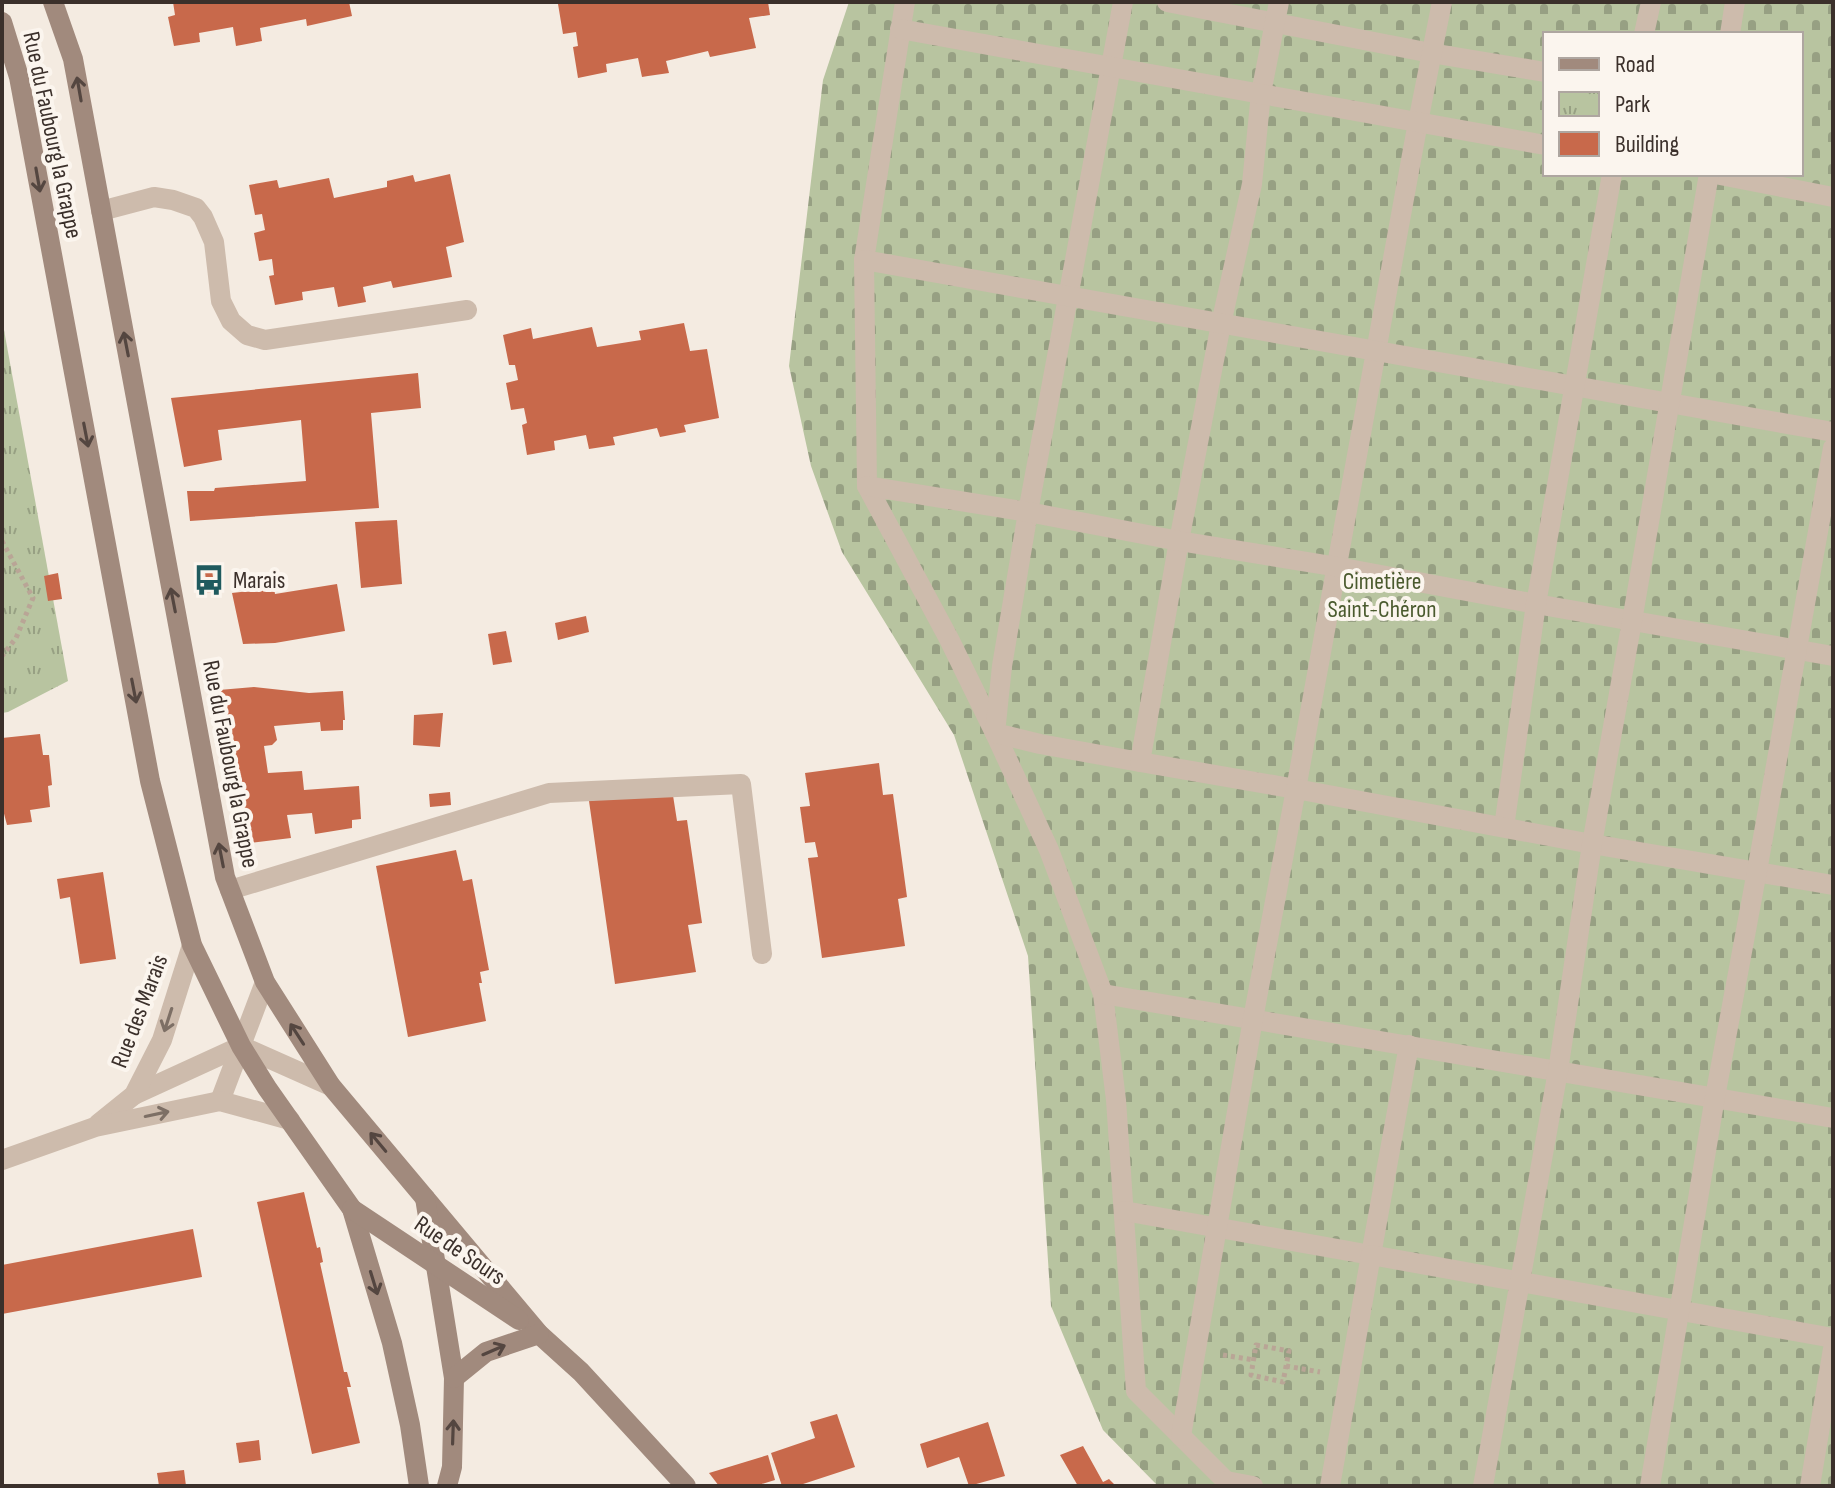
<svg xmlns="http://www.w3.org/2000/svg" width="1835" height="1488" font-family="'Sofia Sans Condensed',sans-serif">
  <style>
    .cemetery { fill: url(#cemetery-stones); fill-rule: evenodd }
    .park { fill: url(#park-tufts) }
    .building { fill: #c8694b }
    .lines { fill: none; stroke-linecap: round; stroke-linejoin: round }
    .path { stroke: #b9a596; stroke-width: 5; stroke-dasharray: 4 4; stroke-linecap: butt }
    .service { stroke: #cdbbac; stroke-width: 20 }
    .tertiary { stroke: #cdbbac; stroke-width: 20 }
    .secondary { stroke: #a18a7d; stroke-width: 20 }
    .oneway { stroke: #544640 }
    .oneway2 { stroke: #7d6f65 }
    .labels { text-anchor: middle; stroke-width: 8; stroke-linejoin: round; paint-order: stroke }
    .street-label { font-size: 24px; fill: #3b302b; stroke: #fbf5ee }
    .poi-label { font-size: 24px; fill: #3b302b; stroke: #fbf5ee; text-anchor: start }
    .park-label { font-size: 24px; fill: #4a5a2e; stroke: #fbf5ee }
  </style>
  <defs>
    <pattern id="cemetery-stones" width="16" height="16" patternUnits="userSpaceOnUse" patternTransform="scale(2)"><rect width="16" height="16" fill="#b8c4a0"/><path d="M2 7V4a2 2 0 0 1 4 0v3zM10 15v-3a2 2 0 0 1 4 0v3z" fill="#97a083"/></pattern>
    <pattern id="park-tufts" width="24" height="20" patternUnits="userSpaceOnUse" patternTransform="scale(2)"><rect width="24" height="20" fill="#b8c4a0"/><path d="M3 7l-1-3M5 7V3M7 7l1-3M15 17l-1-3M17 17v-4M19 17l1-3" fill="none" stroke="#97a083"/></pattern>
  </defs>
  <rect width="100%" height="100%" fill="#f4ebe1"/>
  <path class="cemetery" d="M849,2h984v1484h-675l-55,-56 -52,-124 -23,-350 -74,-221 -112,-183 -31,-86 -22,-100 34,-286zM1545,34h256v140h-256z"/>
  <polygon class="park" points="2,319 68,681 8,712 2,713"/>
  <g class="building">
    <polygon points="173,2 349,2 352,16 307,26 306,19 260,28 262,41 236,46 233,27 199,33 200,42 174,46 168,17 175,15"/>
    <polygon points="569,2 768,2 770,15 749,18 756,48 710,57 708,51 666,61 669,73 648,76 642,77 638,58 606,64 607,72 578,78 573,47 578,46 576,32 563,34 558,4"/>
    <polygon points="450,174 464,242 446,247 452,277 393,288 391,281 363,287 366,302 338,307 334,287 302,292 303,300 275,305 269,276 274,275 272,259 259,261 254,233 265,230 262,214 255,215 249,185 277,180 279,188 329,178 334,198 387,187 387,181 413,175 415,182"/>
    <polygon points="684,323 690,351 707,349 719,418 684,425 686,432 660,437 657,428 613,437 615,445 589,449 586,435 554,441 555,450 527,455 522,425 527,423 524,408 511,410 506,383 518,380 515,365 509,365 503,335 531,328 533,339 592,327 597,347 641,340 639,331"/>
    <polygon points="418,373 421,408 371,413 379,508 190,521 187,491 214,491 215,488 306,481 301,420 218,430 222,460 184,467 171,398"/>
    <polygon points="397,520 402,584 361,588 355,522"/>
    <polygon points="212,570 215,592 207,593 205,571"/>
    <polygon points="58,573 62,599 48,601 44,576"/>
    <polygon points="337,584 345,631 275,643 243,644 232,593 274,588 275,594"/>
    <polygon points="586,616 589,632 558,640 555,623"/>
    <polygon points="506,631 512,662 493,665 488,634"/>
    <polygon points="254,687 309,693 343,691 345,720 343,720 343,730 321,731 320,722 274,726 277,740 272,745 264,746 268,773 302,771 304,790 359,786 361,819 352,820 352,828 315,834 312,813 287,815 291,838 250,843 238,798 219,690"/>
    <polygon points="443,713 440,747 413,745 414,715"/>
    <polygon points="40,734 43,755 49,755 52,785 48,786 50,807 30,810 32,822 7,825 2,806 2,738"/>
    <polygon points="879,763 883,795 893,794 907,897 898,899 905,946 822,958 808,858 818,857 815,842 805,843 800,807 810,806 805,773"/>
    <polygon points="672,789 677,821 687,820 702,923 688,925 696,972 615,984 589,801"/>
    <polygon points="450,792 451,805 430,807 429,794"/>
    <polygon points="456,850 463,881 472,879 489,970 480,972 482,983 479,983 486,1021 408,1037 376,866"/>
    <polygon points="103,872 116,959 80,964 70,897 60,899 57,879"/>
    <polygon points="304,1192 317,1248 320,1247 323,1262 320,1263 344,1372 347,1372 351,1387 347,1387 360,1443 312,1454 257,1202"/>
    <polygon points="193,1229 202,1277 2,1314 2,1265"/>
    <polygon points="837,1414 855,1467 797,1486 782,1486 771,1453 815,1438 810,1422"/>
    <polygon points="988,1422 1005,1476 969,1486 959,1457 927,1468 920,1444"/>
    <polygon points="259,1440 261,1460 239,1463 236,1443"/>
    <polygon points="1083,1446 1103,1482 1109,1479 1116,1486 1078,1486 1060,1455"/>
    <polygon points="768,1455 775,1480 755,1486 719,1486 709,1473"/>
    <polygon points="184,1470 186,1486 159,1486 157,1473"/>
  </g>
  <g class="lines">
    <g class="path">
      <polyline points="1832,2 1833,2"/>
      <polyline points="2,541 33,598 16,638 2,656"/>
      <polygon points="1256,1345 1289,1351 1283,1382 1251,1375"/>
      <polyline points="1223,1355 1254,1360"/>
      <polyline points="1286,1366 1320,1372"/>
    </g>
    <g class="service">
      <polyline points="905,2 864,260 867,486 949,639 995,733 1049,850 1103,994 1116,1100 1136,1391 1231,1486"/>
      <polyline points="1123,2 1028,512 1002,666 995,733 1040,744 1140,762"/>
      <polyline points="1167,2 1431,53 1545,72"/>
      <polyline points="1279,2 1261,93 1252,184 1221,324 1179,541 1140,762 1296,789 1418,122 1442,2"/>
      <polyline points="900,29 1545,145"/>
      <polyline points="1644,34 1651,2"/>
      <polyline points="1730,34 1735,2"/>
      <polyline points="1715,174 1833,197"/>
      <polyline points="101,211 154,197 173,200 196,208 203,217 214,242 221,301 231,321 247,335 265,340 467,310"/>
      <polyline points="864,260 1833,432"/>
      <polyline points="867,486 1028,512 1179,541 1338,567 1536,604 1833,656"/>
      <polyline points="1504,827 1536,604 1612,174"/>
      <polyline points="230,890 549,793 741,784 762,954"/>
      <polyline points="1103,994 1833,1118"/>
      <polyline points="1124,1211 1371,1255 1409,1045"/>
      <polyline points="1181,1436 1253,1019 1296,789 1592,844 1833,885"/>
      <polyline points="1226,1481 1253,1486"/>
      <polyline points="1330,1486 1371,1255 1833,1338"/>
      <polyline points="1483,1486 1558,1071 1592,844 1632,621 1709,174"/>
      <polyline points="1650,1486 1715,1097 1757,871 1833,448"/>
      <polyline points="1810,1486 1833,1349"/>
    </g>
    <g class="tertiary">
      <polyline points="134,1095 241,1046 331,1086"/>
      <polyline points="220,1101 265,982"/>
      <polyline points="98,1124 134,1095 162,1040 192,945"/>
      <polyline points="2,1160 95,1127 220,1101 290,1120"/>
    </g>
    <g class="secondary">
      <polyline points="53,2 73,59 225,877 265,982 331,1086 539,1334 581,1372 686,1486"/>
      <polyline points="2,22 19,77 150,781 192,945 241,1046 267,1088 352,1209 392,1343 410,1425 419,1486"/>
      <polyline points="425,1198 454,1378 452,1467 447,1486"/>
      <polyline points="352,1209 519,1320"/>
      <polyline points="454,1378 486,1352 539,1334"/>
    </g>
  </g>
  <defs><path id="oneway-shaft" d="M-6 0H5M1.5-3L5.5 0L1.5 3" fill="none" stroke-width="1.6" stroke-linecap="round" stroke-linejoin="round" transform="scale(2)"/></defs>
  <g class="oneway">
    <use href="#oneway-shaft" transform="translate(79 89) rotate(-100)"/>
    <use href="#oneway-shaft" transform="translate(38 180) rotate(80)"/>
    <use href="#oneway-shaft" transform="translate(126 344) rotate(-101)"/>
    <use href="#oneway-shaft" transform="translate(86 435) rotate(79)"/>
    <use href="#oneway-shaft" transform="translate(173 600) rotate(-101)"/>
    <use href="#oneway-shaft" transform="translate(134 691) rotate(79)"/>
    <use href="#oneway-shaft" transform="translate(221 855) rotate(-101)"/>
    <use href="#oneway-shaft" transform="translate(297 1034) rotate(-123)"/>
    <use href="#oneway-shaft" transform="translate(378 1142) rotate(-130)"/>
    <use href="#oneway-shaft" transform="translate(374 1283) rotate(73)"/>
    <use href="#oneway-shaft" transform="translate(494 1350) rotate(-23)"/>
    <use href="#oneway-shaft" transform="translate(453 1432) rotate(-88)"/>
  </g>
  <g class="oneway2">
    <use href="#oneway-shaft" transform="translate(168 1020) rotate(108)"/>
    <use href="#oneway-shaft" transform="translate(157 1114) rotate(-12)"/>
  </g>
  <defs>
    <symbol id="bus-bare" viewBox="-9 -9 18 18"><path d="M-5-6H5V4H4V6H2V4H-2V6H-4V4H-5ZM-3.5-4V0h7V-4ZM-3.5 1.2v1.5H-2V1.2ZM2 1.2v1.5H3.5V1.2Z" fill="#1f5a5e" stroke="#fbf5ee" stroke-width="2.5" paint-order="stroke"/></symbol>
  </defs>
  <g fill-rule="evenodd">
    <use href="#bus-bare" x="187" y="558" width="44" height="44"/>
  </g>
  <g class="labels">
    <g class="street-label">
      <text transform="translate(53 135) rotate(78)" y="8">Rue du Faubourg la Grappe</text>
      <text transform="translate(231 764) rotate(79)" y="8">Rue du Faubourg la Grappe</text>
      <text transform="translate(139 1011) rotate(-69)" y="8">Rue des Marais</text>
      <text transform="translate(460 1250) rotate(34)" y="8">Rue de Sours</text>
    </g>
    <g class="poi-label">
      <text x="233" y="588">Marais</text>
    </g>
    <g class="park-label">
      <text x="1382" y="589">Cimetière<tspan x="1382" dy="28">Saint-Chéron</tspan></text>
    </g>
  </g>
  <rect width="1835" height="1488" fill="none" stroke="#3b302b" stroke-width="8"/>
  <rect x="1543" y="32" width="260" height="144" fill="#fbf5ee" stroke="#aea6a0" stroke-width="2"/>
  <rect x="1559" y="58" width="40" height="12" fill="#a18a7d" stroke="#aea6a0" stroke-width="2"/>
  <text x="1615" y="72" font-size="24" fill="#3b302b">Road</text>
  <rect x="1559" y="92" width="40" height="24" fill="url(#park-tufts)" stroke="#aea6a0" stroke-width="2"/>
  <text x="1615" y="112" font-size="24" fill="#3b302b">Park</text>
  <rect x="1559" y="132" width="40" height="24" fill="#c8694b" stroke="#aea6a0" stroke-width="2"/>
  <text x="1615" y="152" font-size="24" fill="#3b302b">Building</text>
</svg>
